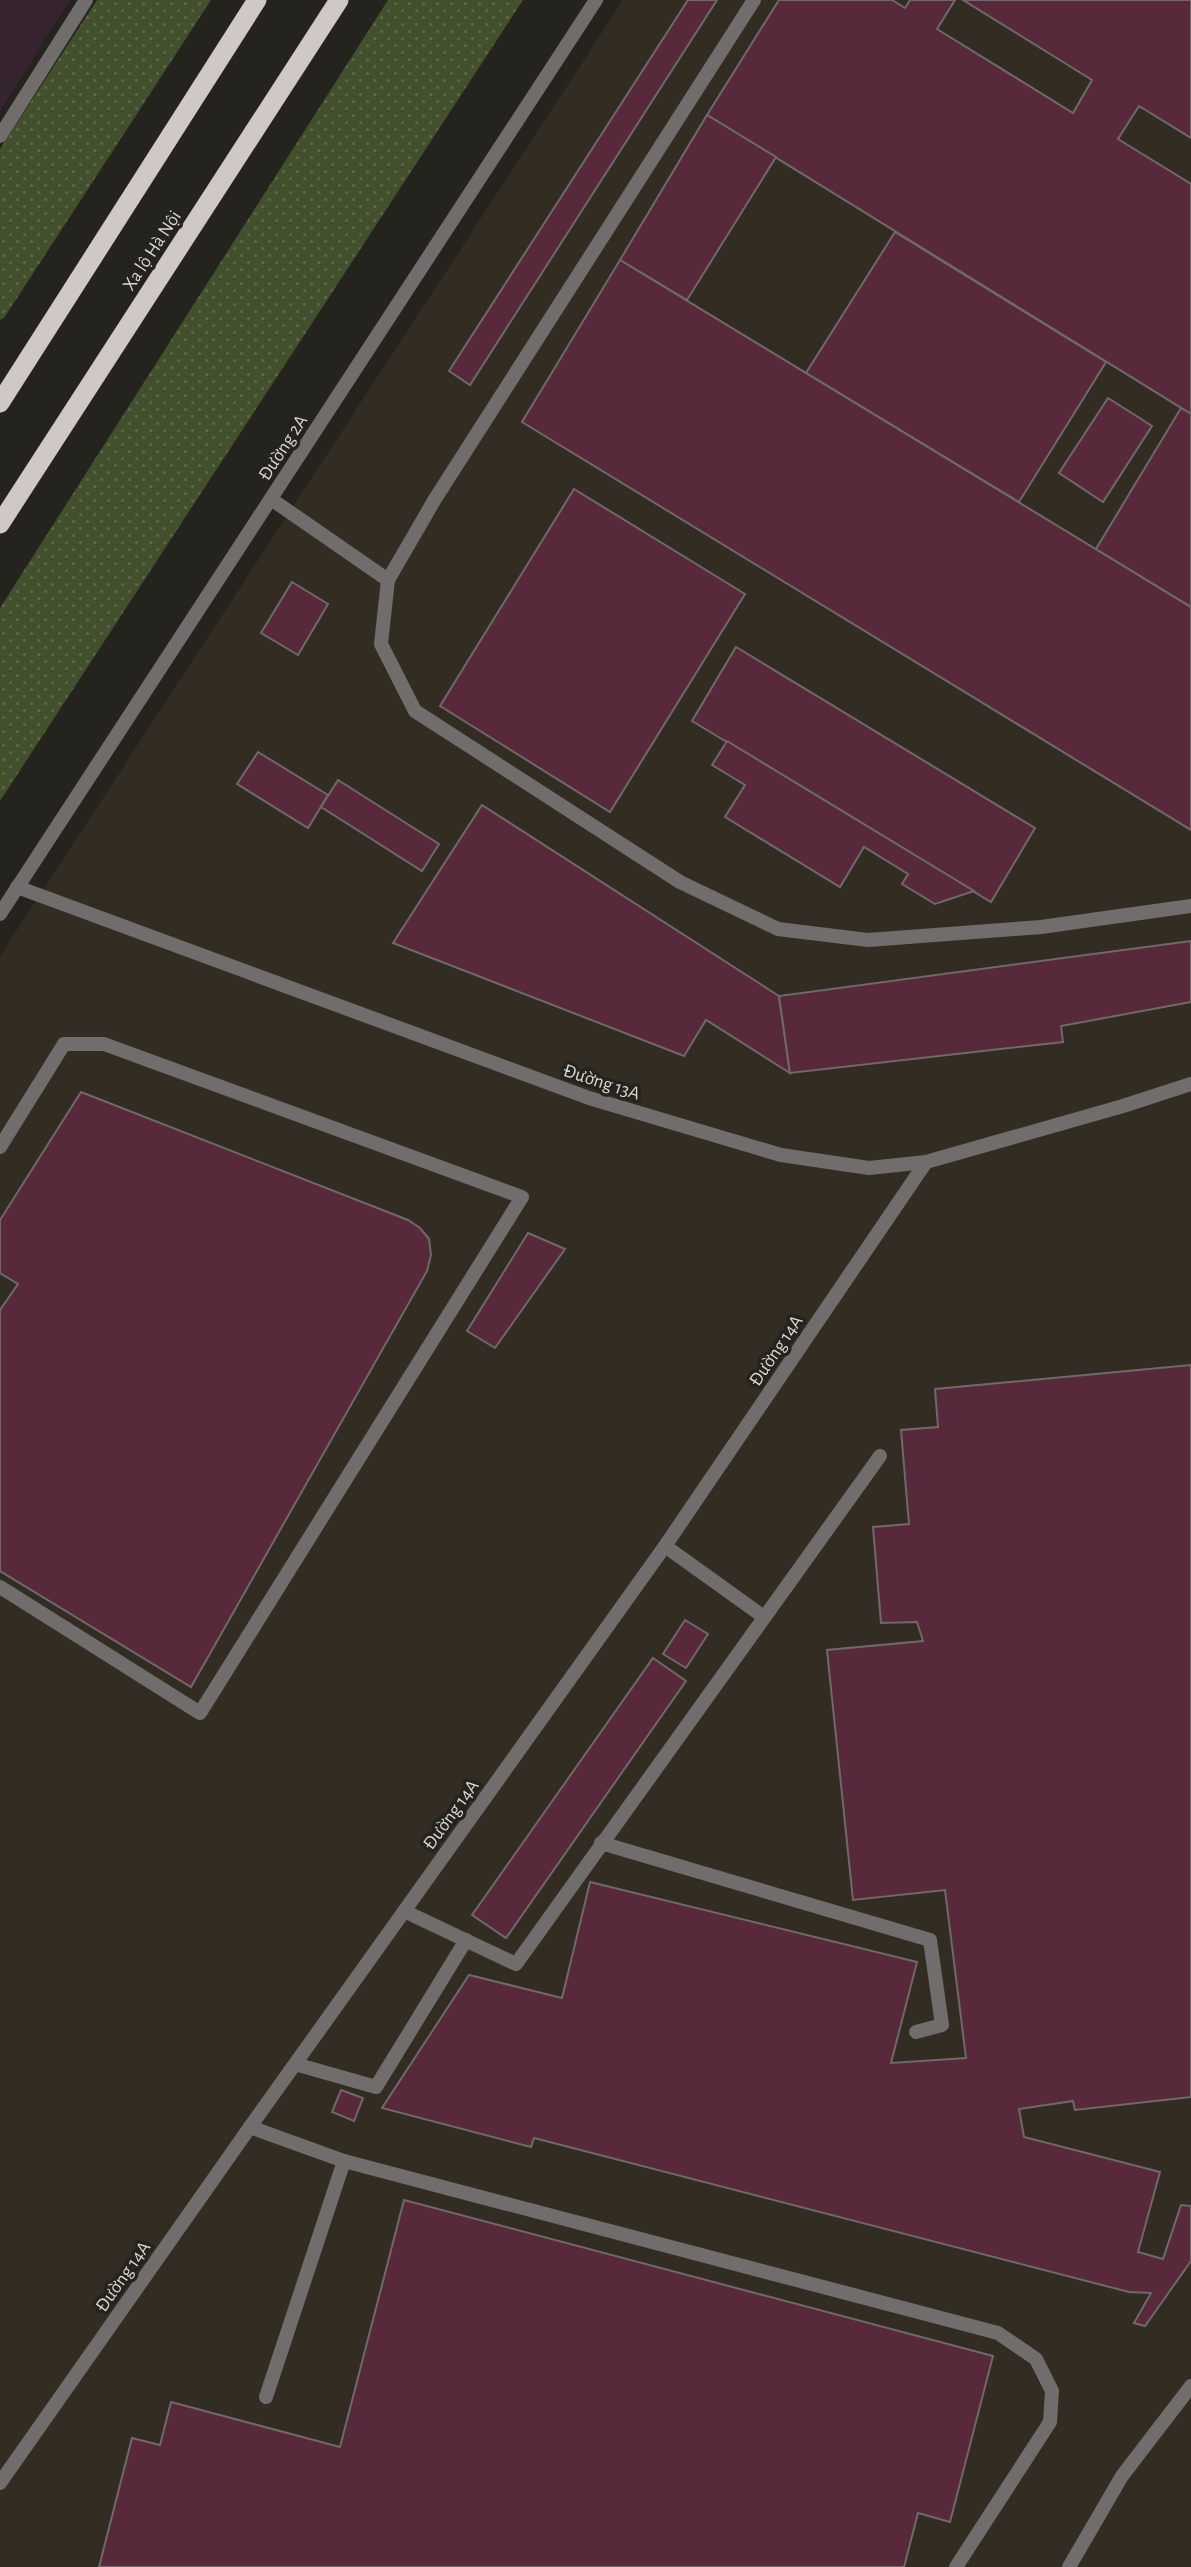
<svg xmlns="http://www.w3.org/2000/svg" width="1191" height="2567" font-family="'Alegreya Sans',sans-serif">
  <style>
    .commercial { fill: #35242f }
    .built { fill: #322c23 }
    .grass { fill: url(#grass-dots) }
    .building { fill: #58293a; stroke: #70686b; stroke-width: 2 }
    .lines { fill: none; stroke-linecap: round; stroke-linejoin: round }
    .service { stroke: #716d6d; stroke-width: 14 }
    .minor { stroke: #716d6d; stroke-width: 14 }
    .tertiary { stroke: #716d6d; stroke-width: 14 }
    .trunk { stroke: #d0c8c6; stroke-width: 19 }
    .labels { text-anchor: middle; stroke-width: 7; stroke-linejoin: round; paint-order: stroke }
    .street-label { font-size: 19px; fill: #d9d7d3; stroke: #25231d }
  </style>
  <defs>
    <pattern id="grass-dots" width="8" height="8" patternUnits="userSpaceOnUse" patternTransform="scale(1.75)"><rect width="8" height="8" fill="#42502e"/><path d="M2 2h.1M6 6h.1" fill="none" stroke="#5d684b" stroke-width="1.8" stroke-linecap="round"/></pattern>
  </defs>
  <rect width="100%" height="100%" fill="#25231d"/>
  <polygon class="commercial" points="0,0 70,0 0,111"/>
  <polygon class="built" points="623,0 1191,0 1191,2567 0,2567 0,956"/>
  <g class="grass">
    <polygon points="97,0 211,0 4,318 0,320 0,149"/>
    <polygon points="388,0 523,0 0,801 0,608"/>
  </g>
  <g class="building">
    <polygon points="688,0 717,0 470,385 449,371"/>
    <polygon points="779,0 892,0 905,8 910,0 955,0 937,29 1073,113 1092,80 963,0 1191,0 1191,138 1139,106 1118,139 1191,184 1191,414 707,115"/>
    <polygon points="707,115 776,157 687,300 620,260"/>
    <polygon points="895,232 1106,362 1019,502 806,373"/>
    <polygon points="620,260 1191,607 1191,830 522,422"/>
    <polygon points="1108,398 1152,426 1103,502 1059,473"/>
    <polygon points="1181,408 1191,414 1191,607 1096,549"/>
    <polygon points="574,489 745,594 610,812 440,706"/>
    <polygon points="292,582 328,604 298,655 261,633"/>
    <polygon points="736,647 1035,828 991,902 692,721"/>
    <polygon points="727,741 974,891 935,904 902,884 908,874 864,847 840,887 725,817 745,785 712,765"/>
    <polygon points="258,752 328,795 308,828 237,784"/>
    <polygon points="338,780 439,844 422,871 321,807"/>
    <polygon points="482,805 779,996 790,1073 706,1020 684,1056 393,943"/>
    <polygon points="1191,941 1191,1002 1061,1026 1063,1042 790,1073 779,996"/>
    <polygon points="81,1092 408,1220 420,1228 429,1239 431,1255 427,1271 191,1687 0,1571 0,1310 18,1284 0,1273 0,1220"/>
    <polygon points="528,1233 565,1249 495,1348 467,1331"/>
    <polygon points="1191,1365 1191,2097 1075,2110 1073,2101 1019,2109 1024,2137 1160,2172 1138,2252 1163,2259 1181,2205 1191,2206 1191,2261 1145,2326 1134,2323 1151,2293 1129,2292 534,2138 531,2147 382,2108 469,1975 562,1998 590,1882 917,1962 891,2063 966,2058 945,1890 853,1900 827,1650 923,1641 917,1622 881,1623 873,1527 909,1524 901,1430 938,1427 935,1389"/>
    <polygon points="685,1620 708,1634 686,1668 663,1654"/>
    <polygon points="653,1658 686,1681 506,1938 472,1915"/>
    <polygon points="341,2090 363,2098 354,2121 332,2112"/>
    <polygon points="404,2200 993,2356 950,2522 918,2513 904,2567 99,2567 132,2438 160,2445 171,2402 340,2447"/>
  </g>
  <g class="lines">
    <g class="service">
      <polyline points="271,499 388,580 381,644 415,711 680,882 778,929 868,940 1041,927 1191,906"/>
      <polyline points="388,580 435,499 754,0"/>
      <polyline points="0,1147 64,1044 104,1044 522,1197 200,1713 0,1587"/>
      <polyline points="665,1546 764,1617"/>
      <polyline points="601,1843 930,1940 942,2025 916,2032"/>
      <polyline points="404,1911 516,1964 880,1456"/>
      <polyline points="295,2064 376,2087 466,1940"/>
      <polyline points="250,2127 344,2161 266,2397"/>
      <polyline points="344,2161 998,2333 1036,2359 1052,2391 1050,2422 956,2567"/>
      <polyline points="1069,2567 1122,2476 1191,2386"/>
    </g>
    <g class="minor">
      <polyline points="0,136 86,0"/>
      <polyline points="17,887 589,1098 781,1155 869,1168 926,1162 1123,1106 1191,1084"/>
      <polyline points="0,2483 250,2127 665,1546 926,1162"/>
    </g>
    <polyline class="tertiary" points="0,914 596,0"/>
    <g class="trunk">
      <polyline points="0,403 257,0"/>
      <polyline points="0,524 339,0"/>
    </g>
  </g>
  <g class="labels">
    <g class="street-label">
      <text transform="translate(151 250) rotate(-57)" y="7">Xa lộ Hà Nội</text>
      <text transform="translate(282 447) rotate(-57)" y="7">Đường 2A</text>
      <text transform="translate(602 1081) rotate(18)" y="7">Đường 13A</text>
      <text transform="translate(775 1350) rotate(-56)" y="7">Đường 14A</text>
      <text transform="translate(450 1814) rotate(-54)" y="7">Đường 14A</text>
      <text transform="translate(122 2276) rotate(-55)" y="7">Đường 14A</text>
    </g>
  </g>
</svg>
